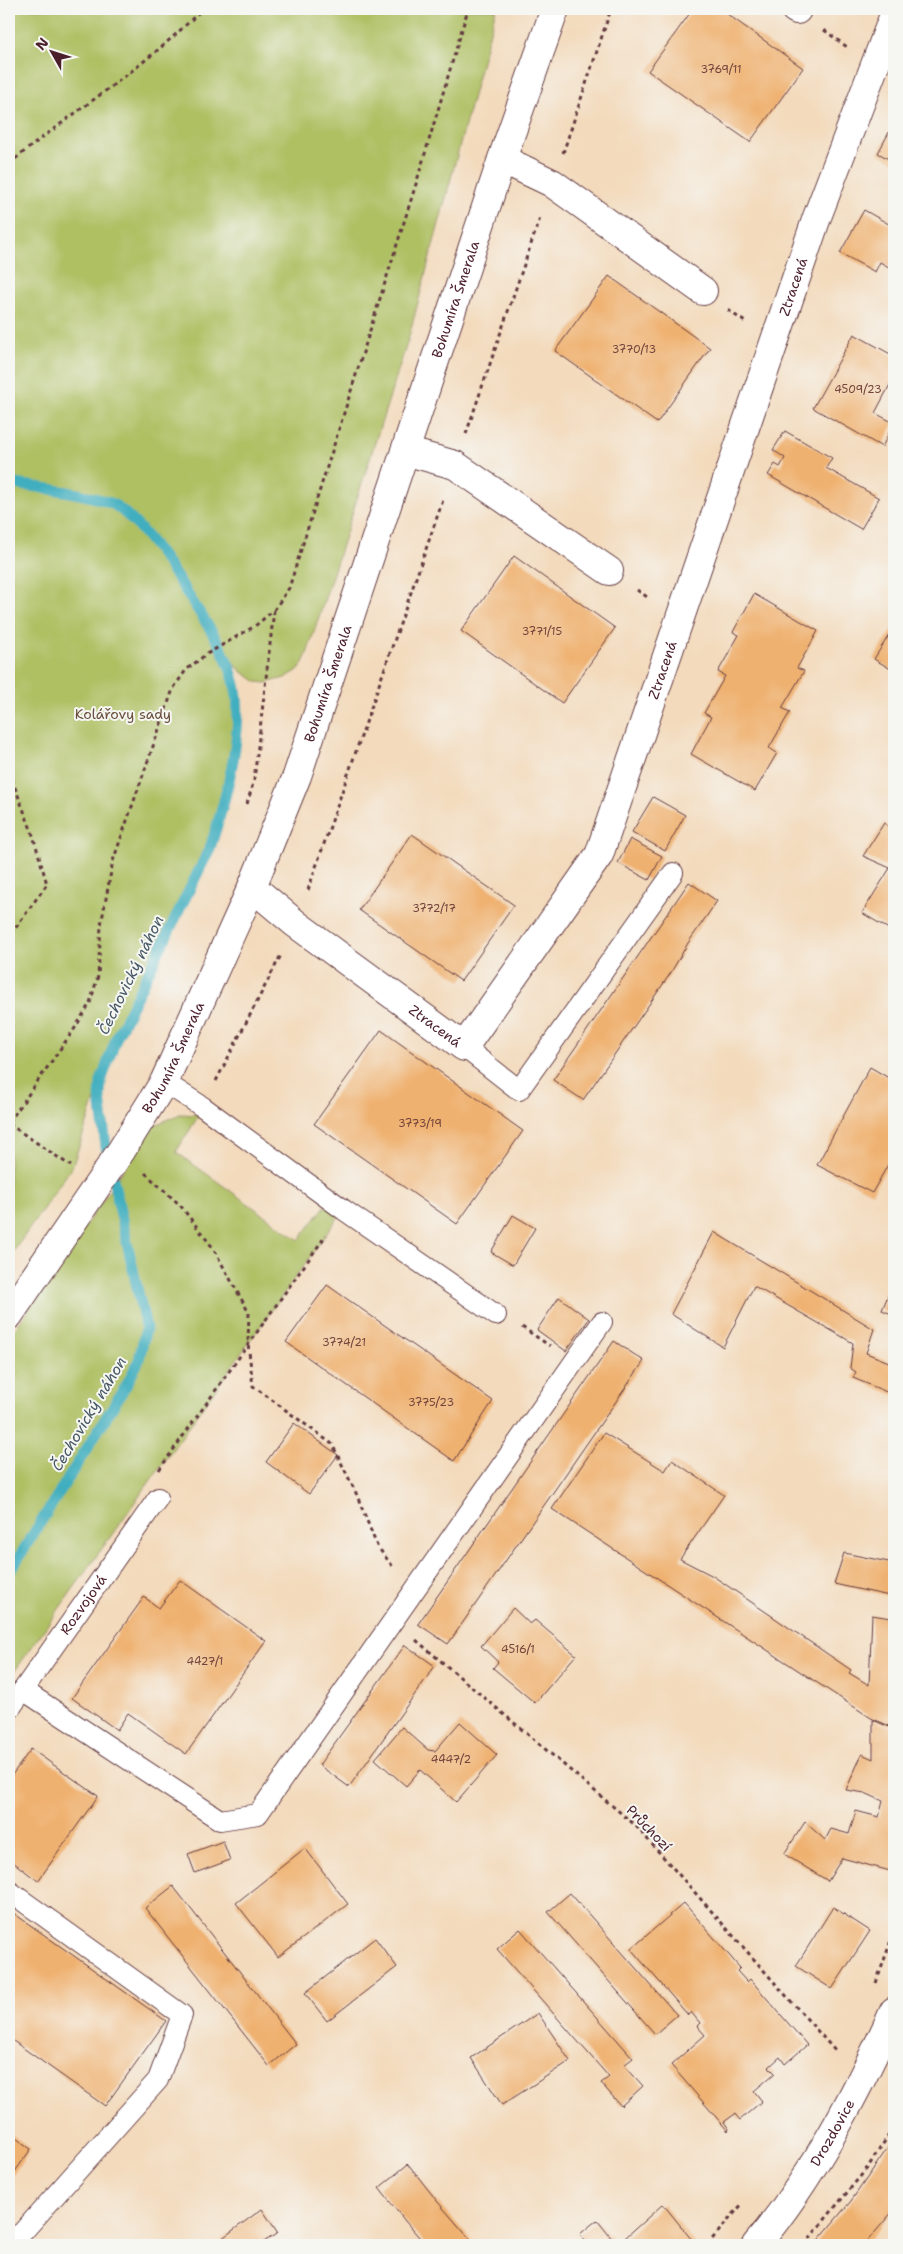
<svg xmlns="http://www.w3.org/2000/svg" width="903" height="2254" font-family="'Shantell Sans',sans-serif">
  <style>
    .green { fill: #afc063; stroke: #7c7047 }
    .lines { fill: none; stroke-linecap: round; stroke-linejoin: round }
    .stream { stroke: #41aebf; stroke-width: 11 }
    .building { fill: #efb170 }
    .service-casing { stroke: #633b41; stroke-width: 22 }
    .minor-casing { stroke: #633b41; stroke-width: 30 }
    .path { stroke: #633b41; stroke-width: 3; stroke-dasharray: 4 4; stroke-linecap: butt }
    .service { stroke: #fff; stroke-width: 20 }
    .minor { stroke: #fff; stroke-width: 28 }
    .labels { text-anchor: middle; stroke-width: 4; stroke-linejoin: round; paint-order: stroke }
    .number-label { font-size: 11px; fill: #73443c }
    .street-label { font-size: 14px; fill: #4a1f2b; stroke: #f6f6f2 }
    .park-label { font-size: 14px; fill: #684f3c; stroke: #f6f6f2 }
    .water-label { font-size: 15px; font-style: italic; fill: #465866; stroke: #f6f6f2 }
  </style>
  <rect width="100%" height="100%" fill="#f6f6f2"/>
  <filter id="ink" filterUnits="userSpaceOnUse"><feTurbulence type="fractalNoise" baseFrequency=".02" numOctaves="2"/><feDisplacementMap in="SourceGraphic" scale="10" xChannelSelector="R" yChannelSelector="G"/><feConvolveMatrix kernelMatrix="1 2 1 2 8 2 1 2 1" color-interpolation-filters="sRGB"/></filter>
  <filter id="wash" filterUnits="userSpaceOnUse"><feTurbulence type="fractalNoise" baseFrequency=".0096" numOctaves="4" result="noise"/><feDisplacementMap in="SourceGraphic" scale="20" xChannelSelector="R" yChannelSelector="G"/><feGaussianBlur stdDeviation="1.12" result="paint"/><feColorMatrix in="noise" values="0 0 0 0 0 0 0 0 0 0 0 0 0 0 0 0 0 1.4 0 .05"/><feComposite in="paint" operator="in"/></filter>
  <g filter="url(#wash)">
    <rect width="100%" height="100%" fill="#f3dabc"/>
    <g class="green">
      <polygon points="9,9 496,9 408,340 307,654 300,669 285,678 266,683 257,682 241,671 220,648 233,677 238,701 237,720 226,793 210,848 117,1036 72,1167 9,1258"/>
      <polygon points="180,1114 199,1115 176,1152 299,1240 326,1205 339,1216 9,1679 9,1338 153,1126"/>
    </g>
    <g class="lines">
      <path class="stream" d="M9,483c30,5 60,7 89,16 6,2 13,3 18,7 24,17 51,56 67,81 18,29 40,57 50,90 15,46 -8,125 -23,171l-93,188 -16,45 -1,16 6,50 40,181 -7,32 -12,24 -118,189"/>
    </g>
    <g id="blocks">
      <g class="building">
        <polygon points="693,9 720,9 803,68 750,142 648,71"/>
        <polygon points="894,123 894,162 878,153"/>
        <polygon points="864,210 894,227 894,270 880,262 875,272 840,253"/>
        <polygon points="609,276 710,348 657,423 555,351"/>
        <polygon points="854,334 894,356 894,377 875,413 894,423 882,447 813,408"/>
        <polygon points="785,431 832,458 826,468 879,498 861,529 768,475 775,464 780,467 785,458 773,450"/>
        <polygon points="514,556 615,628 562,703 461,631"/>
        <polygon points="754,594 818,631 797,668 804,671 782,708 790,712 769,748 777,753 755,791 691,754 711,717 704,713 725,676 718,672 739,635 733,632"/>
        <polygon points="894,627 894,671 874,659"/>
        <polygon points="653,797 685,815 665,851 632,832"/>
        <polygon points="884,823 894,830 894,932 862,913 890,868 863,856"/>
        <polygon points="412,834 514,905 461,981 359,910"/>
        <polygon points="630,839 662,856 649,880 618,863"/>
        <polygon points="689,882 717,901 688,943 670,974 583,1100 553,1080"/>
        <polygon points="381,1030 523,1131 457,1224 314,1124"/>
        <polygon points="870,1067 894,1081 894,1154 872,1193 817,1165"/>
        <polygon points="513,1215 535,1228 513,1265 491,1252"/>
        <polygon points="714,1232 874,1329 866,1353 894,1364 894,1395 853,1378 856,1372 850,1368 853,1343 754,1286 723,1347 671,1314"/>
        <polygon points="894,1281 894,1315 882,1310"/>
        <polygon points="327,1285 493,1401 454,1461 286,1342"/>
        <polygon points="559,1297 589,1319 566,1351 537,1330"/>
        <polygon points="614,1341 644,1361 448,1644 418,1624"/>
        <polygon points="294,1423 338,1455 309,1494 266,1462"/>
        <polygon points="604,1433 665,1471 672,1460 724,1495 680,1559 713,1576 851,1670 849,1673 869,1685 872,1615 891,1618 894,1599 894,1728 871,1718 552,1509"/>
        <polygon points="844,1553 894,1563 894,1597 834,1584"/>
        <polygon points="180,1580 266,1641 186,1754 128,1713 117,1730 72,1698 144,1597 159,1608"/>
        <polygon points="513,1608 530,1624 535,1620 576,1655 535,1703 493,1668 498,1662 481,1646"/>
        <polygon points="405,1645 435,1666 349,1787 319,1765"/>
        <polygon points="873,1720 894,1729 894,1872 842,1858 828,1881 784,1854 805,1822 825,1840 831,1829 849,1834 856,1811 879,1817 883,1801 865,1793 846,1790 862,1754 873,1759"/>
        <polygon points="460,1722 497,1755 456,1802 420,1770 406,1786 375,1759 402,1727 428,1750 435,1751"/>
        <polygon points="31,1749 98,1796 38,1881 9,1859 9,1788 13,1781 9,1779"/>
        <polygon points="223,1841 230,1860 195,1873 188,1854"/>
        <polygon points="305,1848 348,1904 278,1957 236,1903"/>
        <polygon points="173,1886 296,2044 269,2066 145,1908"/>
        <polygon points="570,1893 677,2015 655,2034 548,1912"/>
        <polygon points="684,1903 740,1968 737,1971 747,1982 750,1979 807,2045 785,2064 780,2057 769,2067 775,2073 754,2091 762,2101 740,2120 735,2114 724,2122 729,2129 728,2131 671,2065 705,2035 697,2026 700,2023 691,2012 688,2015 631,1949"/>
        <polygon points="833,1907 870,1931 832,1989 796,1966"/>
        <polygon points="9,1910 166,2021 105,2106 9,2038"/>
        <polygon points="520,1929 633,2058 624,2065 643,2086 621,2106 601,2083 609,2077 497,1949"/>
        <polygon points="375,1938 397,1967 327,2021 305,1993"/>
        <polygon points="538,2013 570,2061 502,2105 471,2058"/>
        <polygon points="9,2133 31,2149 9,2180"/>
        <polygon points="894,2139 894,2210 864,2245 814,2245 851,2201"/>
        <polygon points="408,2164 437,2201 475,2245 426,2245 405,2221 379,2188"/>
        <polygon points="663,2204 696,2245 588,2245 580,2234 597,2220 617,2245"/>
        <polygon points="262,2209 278,2233 259,2245 226,2245 221,2239"/>
      </g>
    </g>
  </g>
  <g filter="url(#ink)">
    <use href="#blocks" fill-opacity="0" stroke="#633b41" stroke-width="1"/>
    <g class="lines">
      <defs>
        <g id="service">
          <polyline points="464,1047 519,1090 673,873"/>
          <polyline points="164,1082 203,1107 344,1210 496,1315"/>
          <polyline points="23,1690 220,1820 258,1814 602,1322"/>
          <path id="s1" d="M9,1710l149,-212"/>
          <polyline points="9,1891 182,2015 158,2080 20,2235 9,2236"/>
        </g>
        <g id="minor">
          <polyline points="795,9 797,10"/>
          <polyline points="502,159 552,183 703,291"/>
          <polyline points="405,451 455,465 609,571"/>
          <path id="s2" d="M252,887l44,37 168,123 135,-192 218,-638 77,-202"/>
          <path id="s3" d="M9,1315l112,-164 43,-69 88,-195 45,-111 205,-617 53,-150"/>
          <path id="s4" d="M756,2245c58,-69 101,-153 138,-234"/>
        </g>
      </defs>
      <use href="#service" class="service-casing"/>
      <use href="#minor" class="minor-casing"/>
      <g class="path">
        <polyline points="824,30 847,47"/>
        <polyline points="563,153 611,9"/>
        <path d="M9,164c64,-53 135,-95 193,-155"/>
        <polyline points="728,310 745,322"/>
        <polyline points="466,434 541,215"/>
        <polyline points="637,590 650,599"/>
        <polyline points="9,772 32,832 47,884 9,937"/>
        <polyline points="247,804 254,780 274,610"/>
        <polyline points="308,890 444,497"/>
        <polyline points="216,1081 282,953"/>
        <polyline points="9,1122 75,1028 90,1003 98,976 101,925 113,861 173,689 186,670 205,655 255,626 274,610 289,588 416,184 468,9"/>
        <polyline points="9,1124 71,1166"/>
        <polyline points="145,1173 180,1205 213,1248 249,1313 248,1343 253,1386 332,1444 356,1493 377,1546 394,1568"/>
        <polyline points="522,1327 550,1346"/>
        <polyline points="159,1470 326,1235"/>
        <polyline points="416,1640 635,1825 837,2053"/>
        <polyline points="876,1983 894,1932"/>
        <polyline points="707,2245 743,2203"/>
        <polyline points="804,2245 868,2167 894,2127"/>
      </g>
      <use href="#service" class="service"/>
      <use href="#minor" class="minor"/>
    </g>
  </g>
  <g class="labels">
    <g class="number-label">
      <text x="721" y="73">3769/11</text>
      <text x="634" y="353">3770/13</text>
      <text x="858" y="393">4509/23</text>
      <text x="542" y="635">3771/15</text>
      <text x="434" y="912">3772/17</text>
      <text x="420" y="1127">3773/19</text>
      <text x="344" y="1346">3774/21</text>
      <text x="431" y="1406">3775/23</text>
      <text x="518" y="1653">4516/1</text>
      <text x="205" y="1665">4427/1</text>
      <text x="451" y="1763">4447/2</text>
    </g>
    <g class="street-label">
      <text dy="5" stroke="none"><textPath href="#s2" startOffset="1101">Ztracená</textPath></text>
      <text dy="5" stroke="none"><textPath href="#s3" startOffset="1116">Bohumíra Šmerala</textPath></text>
      <text dy="5" stroke="none"><textPath href="#s2" startOffset="696">Ztracená</textPath></text>
      <text dy="5" stroke="none"><textPath href="#s3" startOffset="711">Bohumíra Šmerala</textPath></text>
      <text dy="5" stroke="none"><textPath href="#s2" startOffset="230">Ztracená</textPath></text>
      <text dy="5" stroke="none"><textPath href="#s3" startOffset="306">Bohumíra Šmerala</textPath></text>
      <text dy="5" stroke="none"><textPath href="#s1" startOffset="129">Rozvojová</textPath></text>
      <text transform="translate(649 1828) rotate(46)" y="5">Průchozí</text>
      <text dy="5" stroke="none"><textPath href="#s4" startOffset="136">Drozdovice</textPath></text>
    </g>
    <g class="park-label">
      <text x="123" y="719">Kolářovy sady</text>
    </g>
    <g class="water-label">
      <text transform="translate(131 975) rotate(-64)" y="5">Čechovický náhon</text>
      <text transform="translate(89 1414) rotate(-59)" y="5">Čechovický náhon</text>
    </g>
  </g>
  <rect width="903" height="2254" fill="none" stroke="#f6f6f2" stroke-width="30"/>
  <g transform="translate(52 52) rotate(309)" stroke="#f6f6f2" stroke-width="4" paint-order="stroke">
  <path d="M0-4L9 19L0 12L-9 19Z" fill="#4a1f2b"/>
  <text y="-8" font-size="14" font-weight="bold" text-anchor="middle" fill="#4a1f2b">N</text>
  </g>
</svg>
